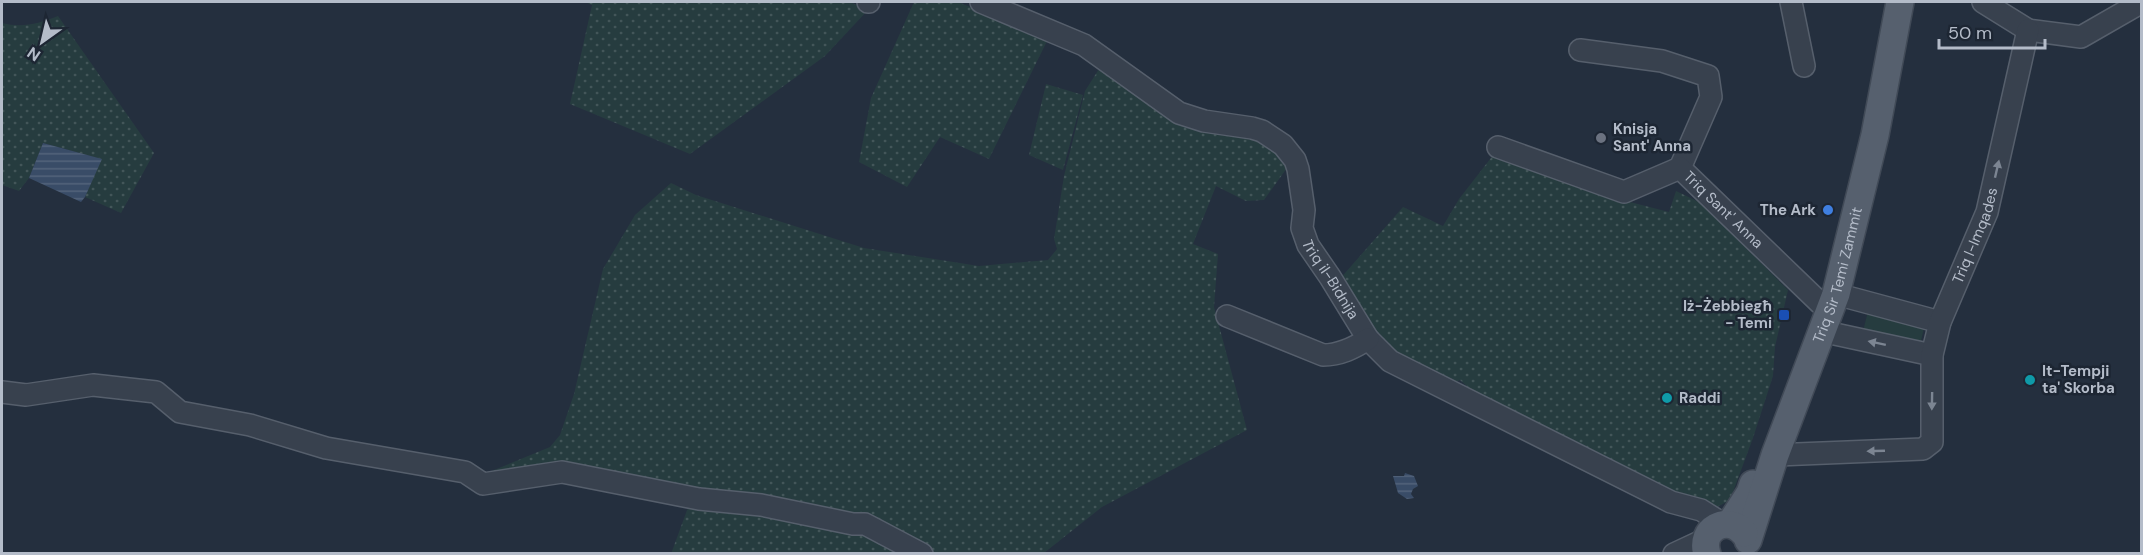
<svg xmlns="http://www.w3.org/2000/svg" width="2143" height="555" font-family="'DM Sans',sans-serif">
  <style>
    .grass { fill: url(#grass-dots) }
    .park { fill: #263c3f }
    .water { fill: url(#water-rules) }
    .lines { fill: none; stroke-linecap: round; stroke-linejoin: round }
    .minor-casing { stroke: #565f6c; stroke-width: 24 }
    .major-casing { stroke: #414a57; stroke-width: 30 }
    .minor { stroke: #38414e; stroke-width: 21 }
    .major { stroke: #56606e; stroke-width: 27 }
    .oneway { fill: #7c8592 }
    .worship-dot { fill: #6b7280; stroke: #1d2633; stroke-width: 2 }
    .shop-dot { fill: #3f7fe0; stroke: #1d2633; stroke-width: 2 }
    .transit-dot { fill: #1a4fb4; stroke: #1d2633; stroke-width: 2 }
    .culture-dot { fill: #0f9aa8; stroke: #1d2633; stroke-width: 2 }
    .labels { text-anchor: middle; stroke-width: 5; stroke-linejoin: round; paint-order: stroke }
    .poi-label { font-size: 15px; font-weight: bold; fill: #b4bcc9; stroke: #1d2633; text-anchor: start }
    .street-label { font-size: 15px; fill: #b4bcc9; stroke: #1d2633 }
  </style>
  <defs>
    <pattern id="grass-dots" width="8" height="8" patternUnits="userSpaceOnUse" patternTransform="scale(1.5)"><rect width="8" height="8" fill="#263c3f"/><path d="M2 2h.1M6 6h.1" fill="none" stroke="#435659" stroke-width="1.8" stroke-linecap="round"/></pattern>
    <pattern id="water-rules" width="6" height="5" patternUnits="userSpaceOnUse" patternTransform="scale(1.5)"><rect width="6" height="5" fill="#394c67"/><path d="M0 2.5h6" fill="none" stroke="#53647b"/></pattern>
  </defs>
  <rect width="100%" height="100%" fill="#242f3e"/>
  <g class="grass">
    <polygon points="585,2 850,2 868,10 825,56 690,154 570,104 592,5"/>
    <polygon points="914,2 958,2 1048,39 989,159 940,137 907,187 859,162 871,98"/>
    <path d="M58,16l96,137 -33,60 -36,-16 16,-38 -58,-16 -14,35 -10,13 -17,-6v-162c20,5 36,1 56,-7z"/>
    <polygon points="1099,69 1146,102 1245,133 1273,144 1287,168 1264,200 1246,201 1216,186 1193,244 1218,254 1214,307 1247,430 1102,507 1044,553 930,553 866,520 695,493 482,475 550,447 560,435 574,394 603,269 635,215 671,183 696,195 864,248 979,266 1048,260 1057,249 1054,239 1064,176 1085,91"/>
    <polygon points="1046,84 1083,95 1063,170 1029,155"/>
    <polygon points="1494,154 1506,161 1587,191 1669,212 1676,191 1701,203 1788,290 1775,347 1773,376 1753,438 1730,500 1712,510 1678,497 1478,396 1460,380 1448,386 1387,352 1338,281 1403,207 1443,226 1459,199"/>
    <polygon points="690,502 860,528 914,554 671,554"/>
  </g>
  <polygon class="park" points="1868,311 1925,324 1920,345 1863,331"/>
  <g class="water">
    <polygon points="43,143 102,159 85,197 81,202 29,178"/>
    <polygon points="1405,473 1414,476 1418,486 1413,489 1411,494 1414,498 1407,499 1398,493 1393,476 1404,476"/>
  </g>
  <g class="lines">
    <defs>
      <g id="minor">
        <polyline points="868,2 869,2"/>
        <path id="s1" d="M981,2l103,43 95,68 25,8 48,7 10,3 21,14 12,15 3,9 6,41 -2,18 6,17 22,32 38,62 22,22 281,141 30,8 22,14"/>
        <polyline points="1791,2 1804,66"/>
        <polyline points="1983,2 2028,30 2081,37 2142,2"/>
        <polyline points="1580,50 1662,61 1708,76 1711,97 1680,168"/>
        <path id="s2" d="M1498,147l126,45 56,-24 140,135 11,4"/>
        <polyline points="1836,294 1940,322"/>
        <path d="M1227,316l96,39c17,0 31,-7 45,-16"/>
        <polyline points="1821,331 1932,355"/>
        <polyline points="2,392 26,395 93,385 156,392 180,412 250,425 326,448 465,472 483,484 562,472 699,499 761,505 853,524 865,524 922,554"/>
        <path id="s3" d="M1775,455l148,-6 9,-7v-87l8,-33 47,-110 41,-182"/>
        <polyline points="1674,554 1706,539"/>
      </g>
      <g id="major">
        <polyline points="1730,524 1750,493 1753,484"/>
        <path id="s4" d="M1748,540l27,-85 61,-161 39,-159 25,-133"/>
        <path d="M1707,554c-8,-25 20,-40 37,-21"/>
      </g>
    </defs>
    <use href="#minor" class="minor-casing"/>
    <use href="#major" class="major-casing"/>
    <use href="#minor" class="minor"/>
    <use href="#major" class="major"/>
  </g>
  <defs><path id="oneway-solid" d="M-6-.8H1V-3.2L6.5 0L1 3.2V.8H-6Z" transform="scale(1.5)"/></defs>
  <g class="oneway">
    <use href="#oneway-solid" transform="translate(1997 169) rotate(-77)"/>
    <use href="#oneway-solid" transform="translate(1877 343) rotate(-168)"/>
    <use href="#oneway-solid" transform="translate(1932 401) rotate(91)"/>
    <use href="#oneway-solid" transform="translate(1876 451) rotate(178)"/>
  </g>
  <circle class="worship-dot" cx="1601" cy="138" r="6"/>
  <circle class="shop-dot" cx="1828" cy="210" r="6"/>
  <rect class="transit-dot" x="1778" y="309" width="12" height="12" rx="3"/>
  <g class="culture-dot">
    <circle cx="2030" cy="380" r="6"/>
    <circle cx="1667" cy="398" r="6"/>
  </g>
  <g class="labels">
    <g class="poi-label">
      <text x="1613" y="134">Knisja<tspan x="1613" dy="17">Sant' Anna</tspan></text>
      <text x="1816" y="215" text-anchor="end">The Ark</text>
      <text x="1772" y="311" text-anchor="end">Iż-Żebbiegħ<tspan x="1772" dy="17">- Temi</tspan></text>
      <text x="2042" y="376">It-Tempji<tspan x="2042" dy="17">ta' Skorba</tspan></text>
      <text x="1679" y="403">Raddi</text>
    </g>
    <g class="street-label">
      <text dy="5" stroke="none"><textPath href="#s2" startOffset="255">Triq Sant' Anna</textPath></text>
      <text dy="5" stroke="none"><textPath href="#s3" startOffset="374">Triq l-Imqades</textPath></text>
      <text dy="5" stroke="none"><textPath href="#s4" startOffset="280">Triq Sir Temi Zammit</textPath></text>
      <text dy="5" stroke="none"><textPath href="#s1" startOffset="486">Triq il-Bidnija</textPath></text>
    </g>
  </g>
  <rect width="2143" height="555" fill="none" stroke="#b4bcc9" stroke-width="6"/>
  <g transform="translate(42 42) rotate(214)" stroke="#1d2633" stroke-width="4.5" paint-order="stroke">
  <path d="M0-4.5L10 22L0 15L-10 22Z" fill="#b4bcc9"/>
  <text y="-9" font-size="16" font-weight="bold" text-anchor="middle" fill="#b4bcc9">N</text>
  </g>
  <path d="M1939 39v9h106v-9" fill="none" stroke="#b4bcc9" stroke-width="3"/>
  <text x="1948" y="39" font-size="18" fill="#b4bcc9" stroke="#1d2633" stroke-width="4.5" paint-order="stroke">50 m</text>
</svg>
